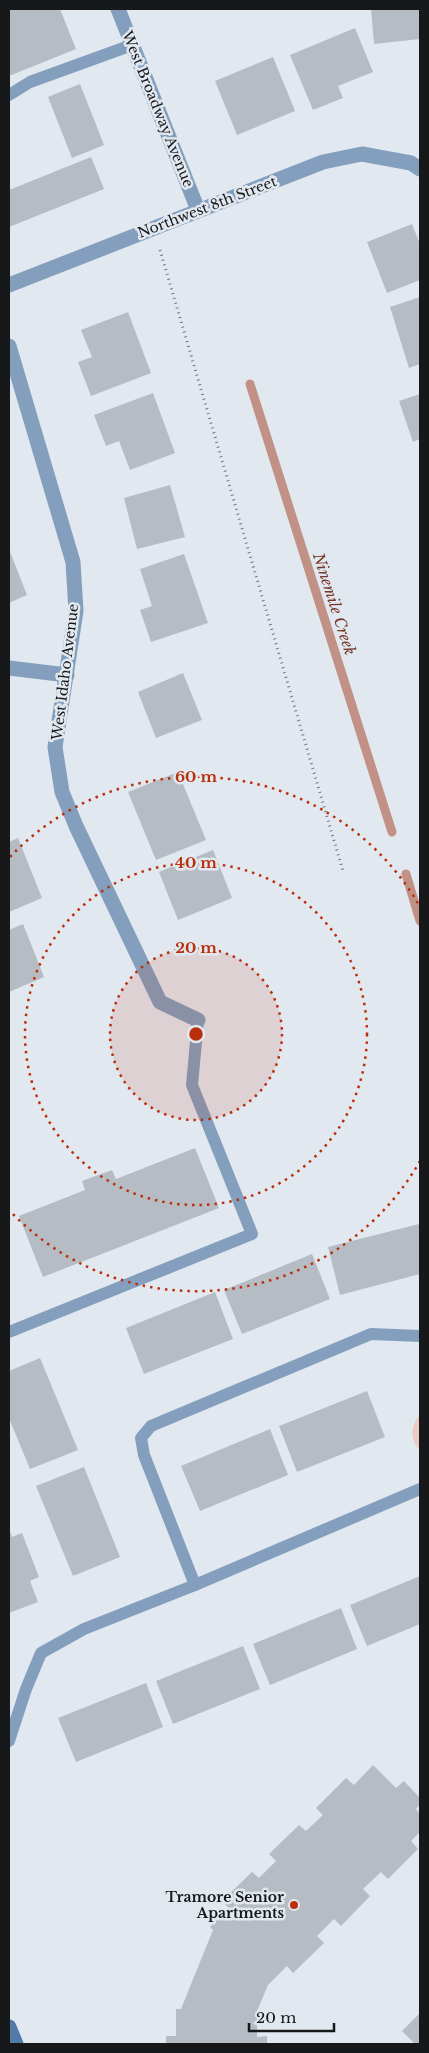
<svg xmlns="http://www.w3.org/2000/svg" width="429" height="2053" font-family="'Libre Baskerville',serif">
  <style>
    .park { fill: url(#park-tufts) }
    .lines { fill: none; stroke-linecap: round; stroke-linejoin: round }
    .stream { stroke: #c19185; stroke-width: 9 }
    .building { fill: #b6bcc3 }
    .path { stroke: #73777b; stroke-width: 3; stroke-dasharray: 1 4; stroke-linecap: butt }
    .lane { stroke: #839fbd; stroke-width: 12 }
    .street { stroke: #839fbd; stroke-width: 15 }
    .secondary { stroke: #527ba7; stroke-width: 15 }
    .ring { fill: none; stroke: #ba2f0b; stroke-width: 2.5; stroke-dasharray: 2.5 5 }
    .poi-dot { fill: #ba2f0b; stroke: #e2e8ef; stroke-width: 2 }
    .labels { text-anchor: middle; stroke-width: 5; stroke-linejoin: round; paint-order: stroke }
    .street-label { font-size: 14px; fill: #16181a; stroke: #e2e8ef }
    .poi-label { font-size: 14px; font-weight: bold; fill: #16181a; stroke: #e2e8ef; text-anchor: end }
    .water-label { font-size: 15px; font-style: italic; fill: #763729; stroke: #e2e8ef }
    .centre { fill: #ba2f0b; stroke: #e2e8ef; stroke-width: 2.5 }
    .ring-label { font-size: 15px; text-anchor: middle; font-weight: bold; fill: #ba2f0b; stroke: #e2e8ef; stroke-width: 5; stroke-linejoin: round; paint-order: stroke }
  </style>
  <defs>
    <pattern id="park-tufts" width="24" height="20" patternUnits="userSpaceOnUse" patternTransform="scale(1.25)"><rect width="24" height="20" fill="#eccbc3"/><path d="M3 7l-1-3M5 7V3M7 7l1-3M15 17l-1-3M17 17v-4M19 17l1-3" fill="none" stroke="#caaea7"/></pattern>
  </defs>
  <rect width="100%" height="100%" fill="#e2e8ef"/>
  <path class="park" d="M420,1414v37c-10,-12 -10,-24 0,-37z"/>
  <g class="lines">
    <g class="stream">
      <polyline points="250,384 392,832"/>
      <polyline points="406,874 420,921"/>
    </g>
  </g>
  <g class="building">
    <polygon points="14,9 60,9 76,49 9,76 9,11"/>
    <polygon points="371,9 420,9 420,39 374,44"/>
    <polygon points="355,28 373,72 338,86 343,98 313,110 290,55"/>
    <polygon points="273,57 295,111 237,135 215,81"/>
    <polygon points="80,84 104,145 72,158 48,97"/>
    <polygon points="91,157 104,189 9,227 9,190"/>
    <polygon points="412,224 420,244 420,280 387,293 367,242"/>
    <polygon points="420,297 420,364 409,368 390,307"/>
    <polygon points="128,312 151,373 91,396 78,362 92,357 81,330"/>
    <polygon points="153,393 175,453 130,470 119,441 106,446 94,415"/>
    <polygon points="420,394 420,439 413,442 399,401"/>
    <polygon points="170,485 185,537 137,549 124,498"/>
    <polygon points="9,549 27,595 9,603"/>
    <polygon points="184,554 208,623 151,642 140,610 152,606 140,569"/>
    <polygon points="183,673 202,720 156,738 138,692"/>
    <polygon points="178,772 206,840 156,860 128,792"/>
    <polygon points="18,838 42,898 9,912 9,842"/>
    <polygon points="213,850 232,898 178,920 159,872"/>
    <polygon points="23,924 44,977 9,992 9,930"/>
    <polygon points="195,1148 219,1208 43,1277 19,1216 85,1190 82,1181 112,1170 116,1179"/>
    <polygon points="419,1224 420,1274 340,1295 328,1247"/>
    <polygon points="312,1254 330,1299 242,1334 224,1290"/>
    <polygon points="215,1292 233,1339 144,1374 126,1328"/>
    <polygon points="40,1358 78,1450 30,1469 9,1418 9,1371"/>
    <polygon points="367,1391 385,1437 297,1472 279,1426"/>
    <polygon points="270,1429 288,1475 200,1511 181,1466"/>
    <polygon points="84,1467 120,1557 73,1576 36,1486"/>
    <polygon points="9,1528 12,1537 22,1533 39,1577 30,1581 38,1602 9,1613"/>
    <polygon points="420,1576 420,1624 367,1646 350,1605"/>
    <polygon points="341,1608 357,1649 270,1685 253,1644"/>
    <polygon points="243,1646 260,1689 173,1724 156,1681"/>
    <polygon points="146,1683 163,1727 76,1762 58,1718"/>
    <polygon points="373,1765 396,1788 404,1781 420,1798 420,1804 416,1809 420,1814 420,1832 411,1841 418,1849 388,1879 381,1872 363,1889 370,1896 341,1926 334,1919 317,1936 324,1943 293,1973 287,1966 268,1985 257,2011 257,2037 267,2036 267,2044 166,2044 166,2036 176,2036 176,2009 181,2009 213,1930 210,1927 229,1908 222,1901 252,1872 259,1878 276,1861 269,1854 299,1825 306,1831 323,1815 316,1808 346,1778 354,1785"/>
    <polygon points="420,2013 420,2044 415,2044 402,2031"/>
  </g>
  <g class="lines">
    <polyline class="path" points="160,250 343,871"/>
    <g class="lane">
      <polyline points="9,95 30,82 132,45"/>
      <polyline points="9,1332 252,1234 192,1085 198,1020"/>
      <polyline points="195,1585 144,1455 141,1438 151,1426 371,1334 420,1336"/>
      <polyline points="9,1741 26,1689 41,1653 84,1629 195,1585 420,1489"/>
    </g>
    <g class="street">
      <polyline points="118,9 198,210"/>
      <polyline points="9,285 323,162 362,154 411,163 420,169"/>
      <polyline points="9,346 73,562 76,611 55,747 62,792 76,826 160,1002 198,1020"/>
      <polyline points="9,668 67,675"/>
    </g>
    <polyline class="secondary" points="9,2027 16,2044"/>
  </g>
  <circle cx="196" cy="1034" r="86" fill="#ba2f0b" fill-opacity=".12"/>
  <g class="ring">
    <circle cx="196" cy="1034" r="86"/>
    <circle cx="196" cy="1034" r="171"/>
    <path d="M420 1161A257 257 0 0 1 10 1211M10 857A257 257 0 0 1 420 907"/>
  </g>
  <circle class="poi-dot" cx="294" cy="1905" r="5"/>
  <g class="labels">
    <g class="street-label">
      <text transform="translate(158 109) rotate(68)" y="5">West Broadway Avenue</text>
      <text transform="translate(207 207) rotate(-21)" y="5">Northwest 8th Street</text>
      <text transform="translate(65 672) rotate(-83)" y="5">West Idaho Avenue</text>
    </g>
    <g class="poi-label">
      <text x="284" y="1902">Tramore Senior<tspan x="284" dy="16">Apartments</tspan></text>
    </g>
    <g class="water-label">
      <text transform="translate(334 604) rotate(72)" y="5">Ninemile Creek</text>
    </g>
  </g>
  <circle cx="196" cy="1034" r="8" class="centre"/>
  <g class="ring-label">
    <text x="196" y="782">60 m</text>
    <text x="196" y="868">40 m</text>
    <text x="196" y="953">20 m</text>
  </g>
  <rect width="429" height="2053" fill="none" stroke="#16181a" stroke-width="20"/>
  <path d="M249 2023v8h85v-8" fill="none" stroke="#16181a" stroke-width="2.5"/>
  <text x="256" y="2023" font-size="15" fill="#16181a" stroke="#e2e8ef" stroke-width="4" paint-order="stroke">20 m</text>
</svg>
